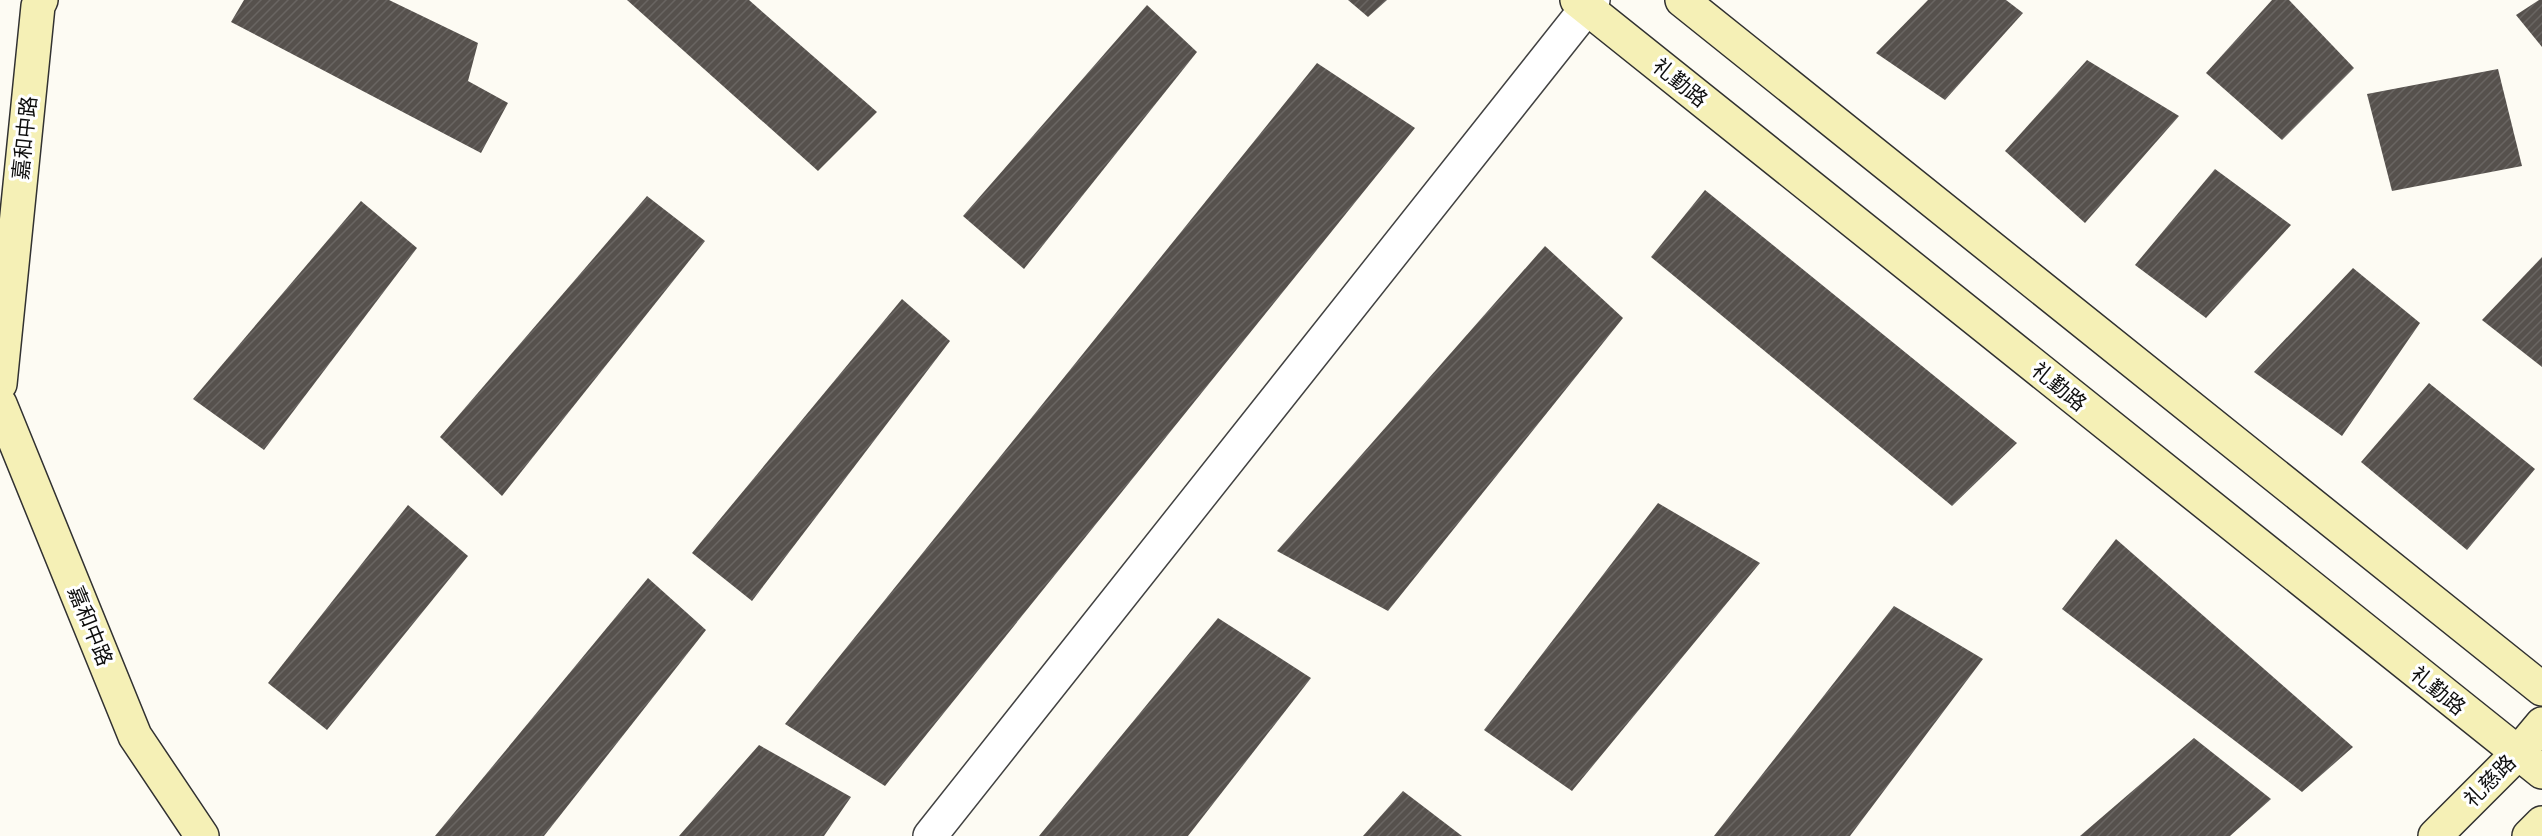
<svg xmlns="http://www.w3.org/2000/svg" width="2542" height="836" font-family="'Zilla Slab','Noto Sans SC',serif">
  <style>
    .building { fill: url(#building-hatch) }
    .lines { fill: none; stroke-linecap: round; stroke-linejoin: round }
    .street-casing { stroke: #424242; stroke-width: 36 }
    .secondary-casing { stroke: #313131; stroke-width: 36 }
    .street { stroke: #fff; stroke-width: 33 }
    .secondary { stroke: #f5f0b6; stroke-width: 33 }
    .labels { text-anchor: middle; stroke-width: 6; stroke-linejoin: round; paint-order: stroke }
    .street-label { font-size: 21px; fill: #0f0f0f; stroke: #fff }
  </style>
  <defs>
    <pattern id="building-hatch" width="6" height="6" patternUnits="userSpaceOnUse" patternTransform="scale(1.5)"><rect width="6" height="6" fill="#56514d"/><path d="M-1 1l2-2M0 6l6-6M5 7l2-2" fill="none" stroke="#696562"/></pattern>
  </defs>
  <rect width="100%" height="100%" fill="#fdfbf3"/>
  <g class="building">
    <polygon points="244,0 389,0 478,43 468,81 508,103 481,153 231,22"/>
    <polygon points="627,0 749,0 877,112 818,171"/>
    <polygon points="1348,0 1387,0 1368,17"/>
    <polygon points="1928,0 2006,0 2023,13 1945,100 1876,53"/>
    <polygon points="2272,0 2289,0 2354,68 2282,140 2206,73"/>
    <polygon points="2539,0 2542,0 2542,47 2516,15"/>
    <polygon points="1147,5 1197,52 1024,269 963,216"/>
    <polygon points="2087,60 2179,116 2085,223 2005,151"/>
    <polygon points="1317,63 1415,128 885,786 785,724"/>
    <polygon points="2498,69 2522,166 2392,191 2367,94"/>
    <polygon points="2215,169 2291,225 2206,318 2135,265"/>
    <polygon points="1705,190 2017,443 1952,506 1651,257"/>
    <polygon points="647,196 705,241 502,496 440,437"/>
    <polygon points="361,201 417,248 264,450 193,399"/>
    <polygon points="1545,246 1623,318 1388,611 1277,551"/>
    <polygon points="2542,257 2542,367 2482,320"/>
    <polygon points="2353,268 2420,323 2342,436 2254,372"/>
    <polygon points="902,299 950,341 752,601 692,553"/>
    <polygon points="2429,383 2535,469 2467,550 2361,462"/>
    <polygon points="1658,503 1760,563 1572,791 1484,730"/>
    <polygon points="408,505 468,556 327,730 268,683"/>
    <polygon points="2116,539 2353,747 2302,792 2062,609"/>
    <polygon points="648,578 706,630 544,836 435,836"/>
    <polygon points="1894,606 1983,659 1850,836 1714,836"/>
    <polygon points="1218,618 1311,678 1188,836 1039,836"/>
    <polygon points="2194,738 2271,799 2230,836 2080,836"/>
    <polygon points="759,745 851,797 824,836 679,836"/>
    <polygon points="1403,791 1462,836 1363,836"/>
  </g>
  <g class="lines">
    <defs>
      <polyline id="street" points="930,836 1593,0"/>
      <g id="secondary">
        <polyline points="1577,0 2542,772"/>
        <polyline points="1682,0 2542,689"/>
        <polyline points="0,384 38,6 41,0"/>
        <polyline points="0,404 135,736 202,836"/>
        <polyline points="2435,836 2517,754 2542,724"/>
        <polyline points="2529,836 2542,823"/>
      </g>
    </defs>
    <use href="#street" class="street-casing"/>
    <use href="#secondary" class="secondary-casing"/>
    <use href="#street" class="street"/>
    <use href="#secondary" class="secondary"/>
  </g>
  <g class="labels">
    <g class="street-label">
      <text transform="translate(1680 83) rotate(39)" y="7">礼勤路</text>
      <text transform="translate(25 138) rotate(-84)" y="7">嘉和中路</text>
      <text transform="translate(2059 387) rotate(39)" y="7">礼勤路</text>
      <text transform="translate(90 626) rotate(68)" y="7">嘉和中路</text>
      <text transform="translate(2438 691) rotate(39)" y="7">礼勤路</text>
      <text transform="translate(2490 781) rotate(-45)" y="7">礼慈路</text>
    </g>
  </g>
</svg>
